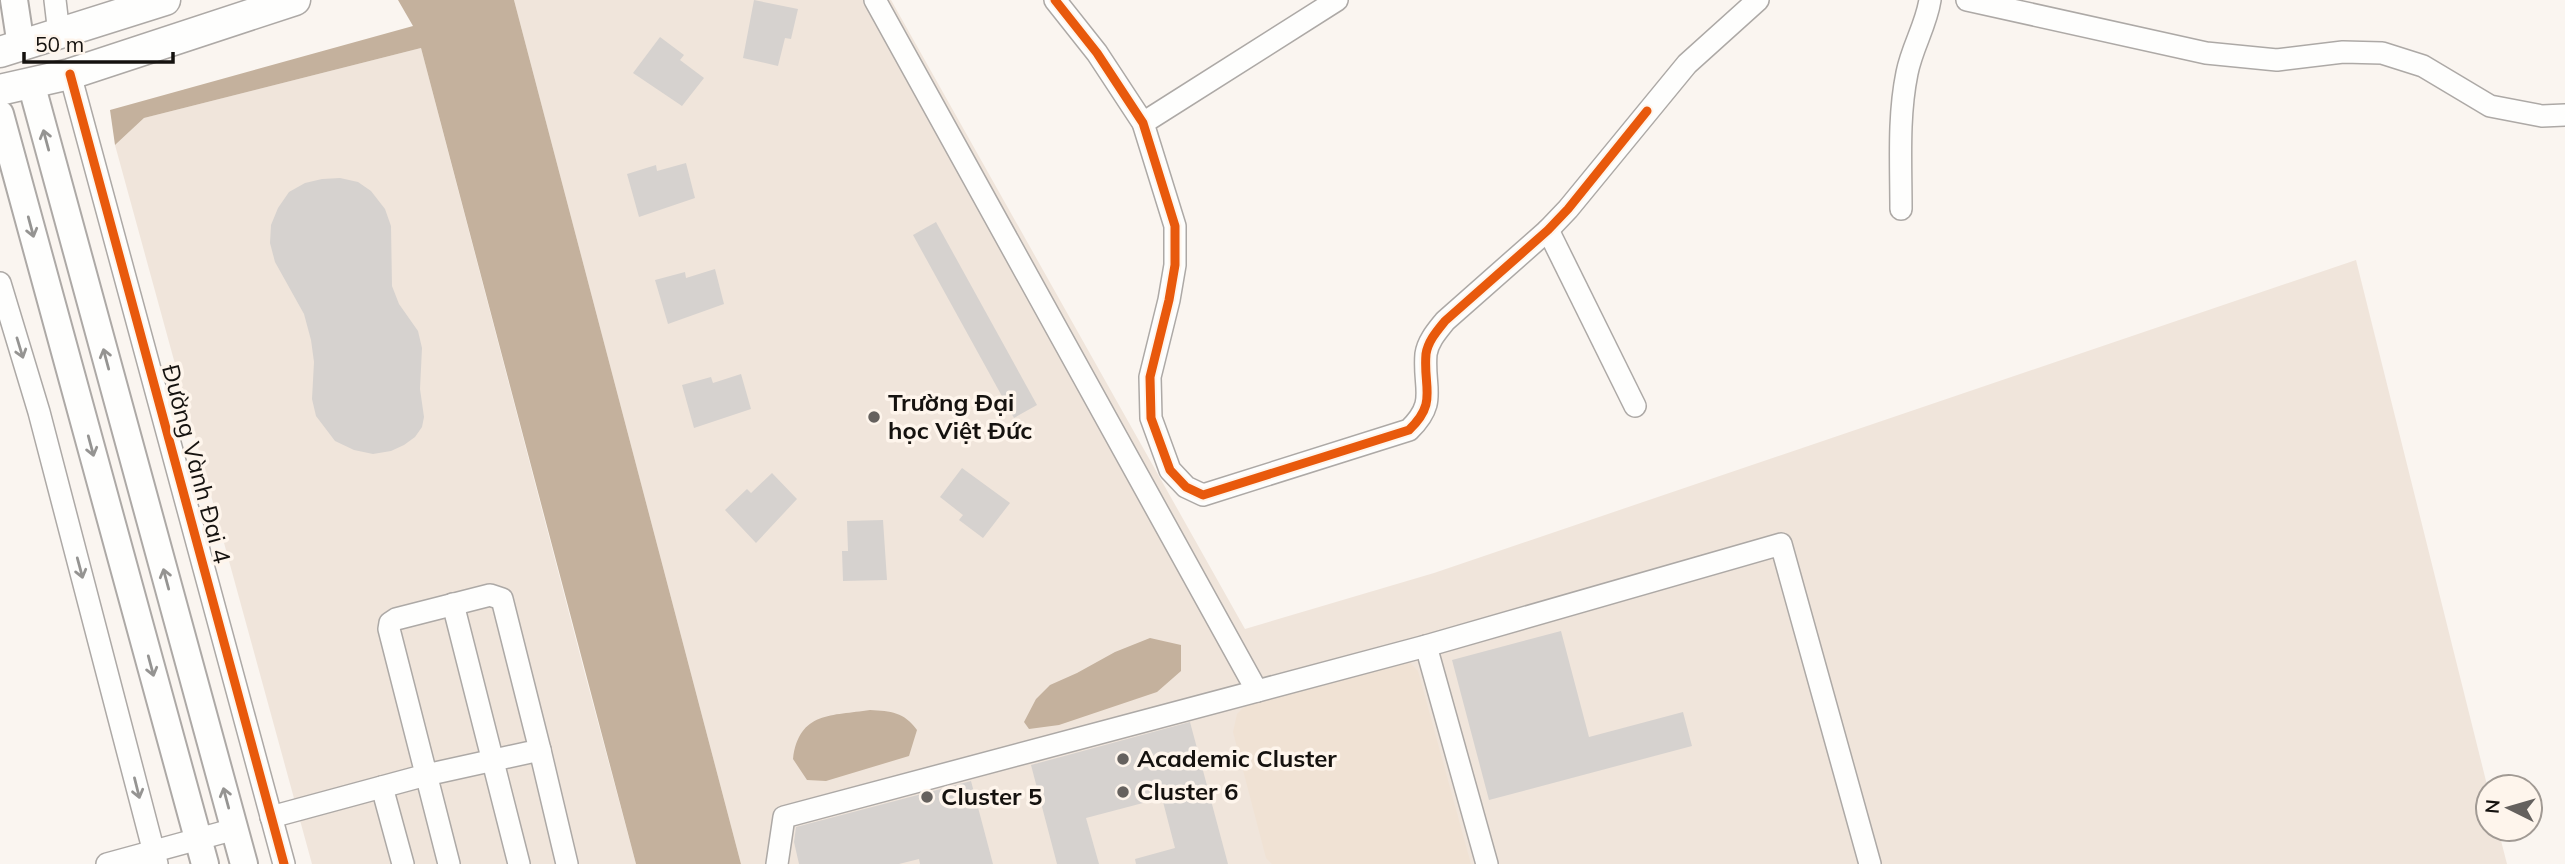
<svg xmlns="http://www.w3.org/2000/svg" width="2565" height="864" font-family="Mulish,sans-serif">
  <style>
    .built { fill: #f0e5db }
    .green { fill: #f0e2d4 }
    .water { fill: #c4b19d }
    .building { fill: #d6d2cf }
    .lines { fill: none; stroke-linecap: round; stroke-linejoin: round }
    .minor-casing { stroke: #ada9a6; stroke-width: 24 }
    .major-casing { stroke: #ada9a6; stroke-width: 30 }
    .highway-casing { stroke: #ada9a6; stroke-width: 33 }
    .minor { stroke: #fefefd; stroke-width: 21 }
    .major { stroke: #fefefd; stroke-width: 26 }
    .highway { stroke: #fefefd; stroke-width: 30 }
    .cycleway-casing { stroke: #fef5ec; stroke-width: 13 }
    .cycleway { stroke: #e8590c; stroke-width: 9 }
    .oneway { stroke: #959492 }
    .poi-dot { fill: #65615e; stroke: #fef5ec; stroke-width: 2.5 }
    .labels { text-anchor: middle; stroke-width: 7; stroke-linejoin: round; paint-order: stroke }
    .poi-label { font-size: 24px; font-weight: bold; fill: #15120f; stroke: #fef5ec; text-anchor: start }
    .street-label { font-size: 24px; fill: #15120f; stroke: #fef5ec }
  </style>
  <rect width="100%" height="100%" fill="#faf5f0"/>
  <g class="built">
    <polygon points="514,0 891,0 1245,629 1434,573 2356,260 2488,789 2488,829 2498,829 2507,864 741,864"/>
    <polygon points="421,48 585,674 636,864 312,864 115,145 144,118"/>
  </g>
  <polygon class="green" points="1408,661 1418,671 1471,864 1272,864 1266,858 1233,732 1237,714 1249,702"/>
  <g class="water">
    <polygon points="398,0 514,0 741,864 636,864 421,48 144,118 115,145 110,110 413,26"/>
    <polygon points="1150,638 1181,645 1181,671 1157,692 1059,725 1029,729 1024,722 1036,699 1050,685 1077,673 1115,652"/>
    <path d="M870,710c21,1 34,2 47,20l-8,26 -83,25 -19,-1 -14,-21c6,-48 39,-43 77,-49z"/>
  </g>
  <g class="building">
    <polygon points="754,0 798,9 791,39 785,38 778,66 743,58"/>
    <polygon points="660,37 684,55 680,60 704,78 682,106 633,73"/>
    <polygon points="686,163 695,198 639,217 627,174 656,165 657,171"/>
    <polygon points="340,178 358,182 371,191 385,209 391,226 392,286 399,304 418,331 422,348 420,389 424,417 422,427 415,437 404,445 391,451 373,454 354,450 335,441 316,416 312,399 314,362 311,340 304,314 275,262 270,243 271,225 278,208 289,192 305,183 322,179"/>
    <polygon points="936,222 1037,405 1014,418 913,235"/>
    <polygon points="715,269 724,304 668,324 655,280 685,272 686,278"/>
    <polygon points="741,374 751,409 694,428 682,385 711,377 713,383"/>
    <polygon points="962,468 1010,503 983,538 959,520 963,515 940,497"/>
    <polygon points="772,473 797,499 756,543 725,510 747,489 751,493"/>
    <polygon points="883,520 887,580 843,581 842,551 848,551 847,521"/>
    <polygon points="1561,631 1589,737 1683,712 1692,746 1489,800 1452,660"/>
    <polygon points="1190,722 1228,864 1136,864 1135,859 1175,848 1162,798 1086,818 1099,864 1057,864 1031,765"/>
    <polygon points="971,781 993,864 920,864 919,859 899,864 799,864 794,842 796,827"/>
  </g>
  <g class="lines">
    <defs>
      <g id="minor">
        <polyline points="55,0 59,34"/>
        <polyline points="875,0 1257,691"/>
        <path d="M1055,0l42,53 46,70 32,103v39l-6,35 -19,77 1,41 19,52 16,17 17,8 206,-65c29,-28 14,-41 17,-76 2,-13 11,-23 19,-33l103,-91 20,-21 119,-145 71,-64"/>
        <polyline points="1967,0 2206,53 2277,60 2343,52 2382,53 2423,66 2490,106 2542,116 2565,115"/>
        <polyline points="70,74 284,864"/>
        <polyline points="1143,123 1337,0"/>
        <path d="M1901,209c0,-46 -3,-92 6,-136 5,-26 19,-47 23,-73"/>
        <polyline points="1548,230 1635,406"/>
        <polyline points="0,283 39,412 157,864"/>
        <polyline points="453,604 519,864"/>
        <polyline points="1426,646 1487,864"/>
        <polyline points="540,750 567,864"/>
        <polyline points="382,787 403,864"/>
        <polyline points="271,817 426,775 540,750 502,599 490,595 396,619 390,623 389,629 449,864"/>
        <polyline points="107,864 235,829"/>
        <polyline points="777,864 784,817 1426,646 1781,544 1870,864"/>
      </g>
      <g id="major">
        <polyline points="14,0 21,46"/>
        <polyline points="31,83 244,864"/>
        <polyline points="0,114 205,864"/>
      </g>
      <g id="highway">
        <polyline points="0,52 165,0"/>
        <polyline points="0,90 70,74 295,0"/>
      </g>
    </defs>
    <use href="#minor" class="minor-casing"/>
    <use href="#major" class="major-casing"/>
    <use href="#highway" class="highway-casing"/>
    <use href="#minor" class="minor"/>
    <use href="#major" class="major"/>
    <use href="#highway" class="highway"/>
    <defs>
      <g id="cycleway">
        <path d="M1055,0l42,53 46,70 32,103v39l-6,35 -19,77 1,41 19,52 16,17 17,8 206,-65c29,-28 14,-41 17,-76 2,-13 11,-23 19,-33l103,-91 20,-21 79,-98"/>
        <polyline points="70,74 284,864"/>
      </g>
    </defs>
    <use href="#cycleway" class="cycleway-casing"/>
    <use href="#cycleway" class="cycleway"/>
  </g>
  <defs><path id="oneway-shaft" d="M-6 0H5M1.5-3L5.5 0L1.5 3" fill="none" stroke-width="1.6" stroke-linecap="round" stroke-linejoin="round" transform="scale(1.75)"/></defs>
  <g class="oneway">
    <use href="#oneway-shaft" transform="translate(46 140) rotate(-105)"/>
    <use href="#oneway-shaft" transform="translate(31 227) rotate(75)"/>
    <use href="#oneway-shaft" transform="translate(20 348) rotate(73)"/>
    <use href="#oneway-shaft" transform="translate(106 359) rotate(-105)"/>
    <use href="#oneway-shaft" transform="translate(91 446) rotate(75)"/>
    <use href="#oneway-shaft" transform="translate(80 568) rotate(75)"/>
    <use href="#oneway-shaft" transform="translate(166 579) rotate(-105)"/>
    <use href="#oneway-shaft" transform="translate(151 666) rotate(75)"/>
    <use href="#oneway-shaft" transform="translate(137 788) rotate(76)"/>
    <use href="#oneway-shaft" transform="translate(226 798) rotate(-105)"/>
  </g>
  <g class="poi-dot">
    <circle cx="874" cy="417" r="7"/>
    <circle cx="1123" cy="759" r="7"/>
    <circle cx="1123" cy="792" r="7"/>
    <circle cx="927" cy="797" r="7"/>
  </g>
  <g class="labels">
    <g class="poi-label">
      <text x="888" y="411">Trường Đại<tspan x="888" dy="28">học Việt Đức</tspan></text>
      <text x="1137" y="767">Academic Cluster</text>
      <text x="1137" y="800">Cluster 6</text>
      <text x="941" y="805">Cluster 5</text>
    </g>
    <g class="street-label">
      <text transform="translate(196 464) rotate(75)" y="8">Đường Vành Đai 4</text>
    </g>
  </g>
  <g transform="translate(2509 808) rotate(275)"><circle r="33" fill="#fef5ec" stroke="#a19a94" stroke-width="2"/>
  <path d="M0-5L12 26L0 18L-12 26Z" fill="#65615e"/>
  <text y="-10" font-size="19" font-weight="bold" text-anchor="middle" fill="#15120f">N</text>
  </g>
  <path d="M24 52v10h149v-10" fill="none" stroke="#15120f" stroke-width="3.5"/>
  <text x="35" y="52" font-size="21" fill="#15120f" stroke="#fef5ec" stroke-width="5" paint-order="stroke">50 m</text>
</svg>
